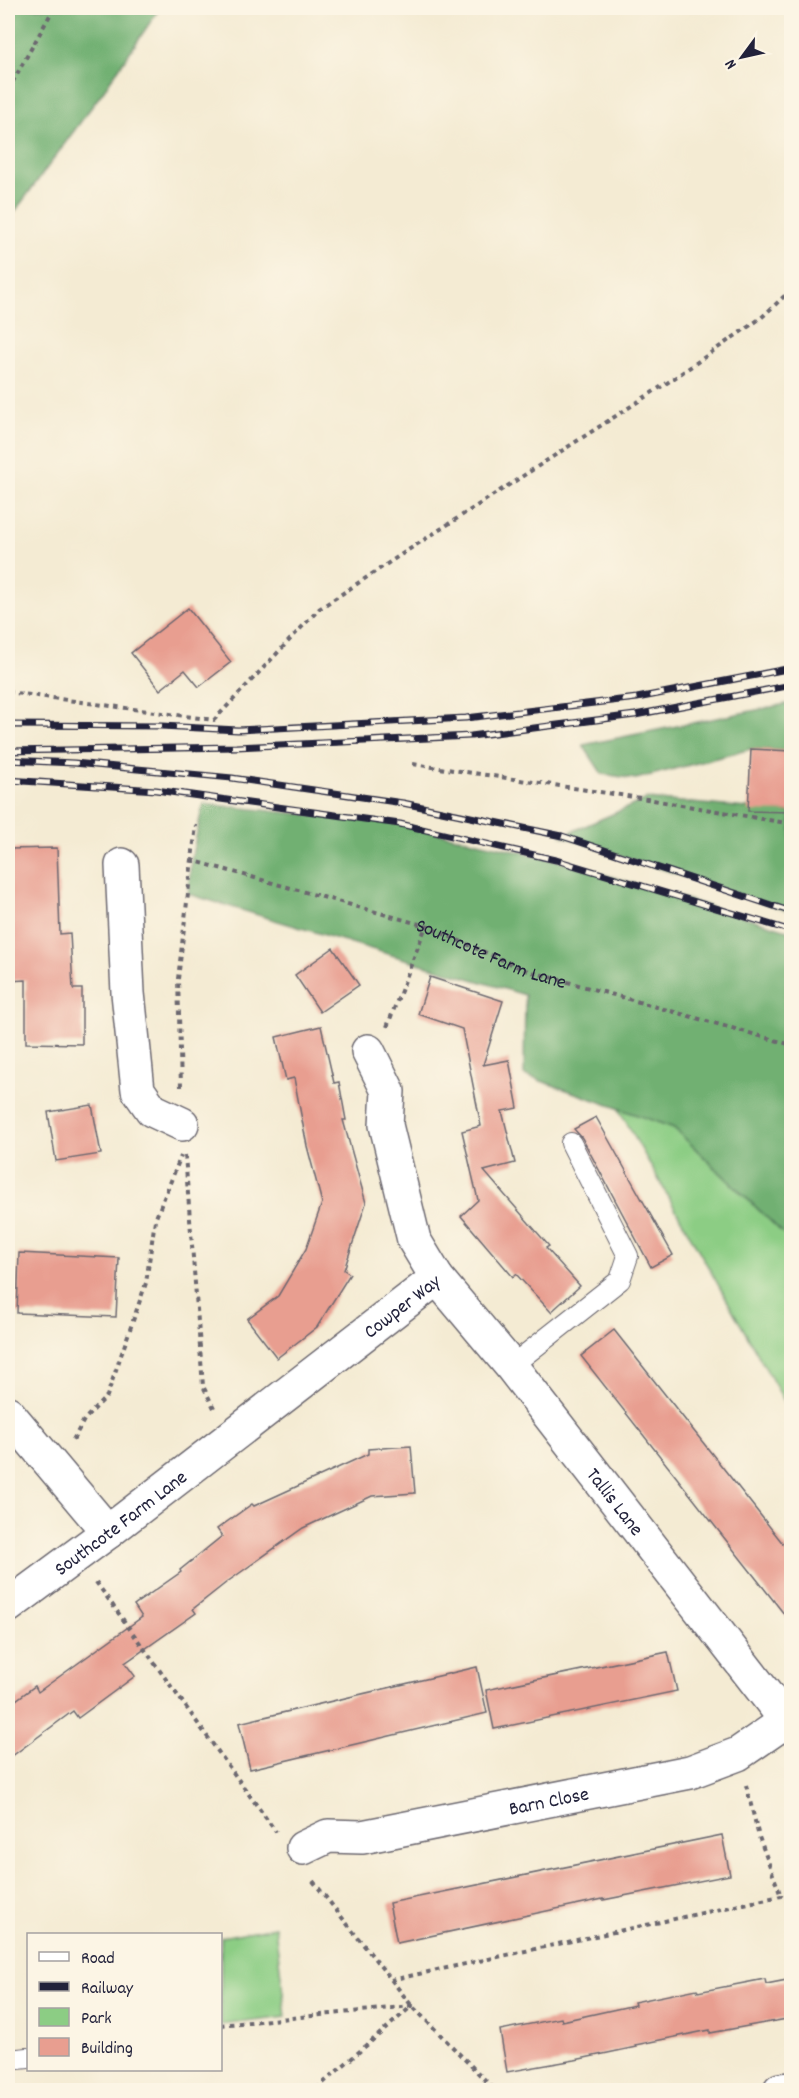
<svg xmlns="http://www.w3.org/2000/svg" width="799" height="2098" font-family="Dekko,sans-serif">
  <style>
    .green { fill: #8ccd84; stroke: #577860; stroke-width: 1.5 }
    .forest { fill: #71b072; stroke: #4a6956; stroke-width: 1.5 }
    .building { fill: #e89e90 }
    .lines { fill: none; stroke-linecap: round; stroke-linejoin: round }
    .service-casing { stroke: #6c6870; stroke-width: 22 }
    .minor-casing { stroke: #6c6870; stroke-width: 36 }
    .path { stroke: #6c6870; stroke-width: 4; stroke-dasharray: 4.5 4.5; stroke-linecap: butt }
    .service { stroke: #fff; stroke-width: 20 }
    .minor { stroke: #fff; stroke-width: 33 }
    .rail-casing { stroke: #22223b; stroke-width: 7 }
    .rail { stroke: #fcf5e5; stroke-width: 4.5; stroke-dasharray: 14; stroke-linecap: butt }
    .labels { text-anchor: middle; stroke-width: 4.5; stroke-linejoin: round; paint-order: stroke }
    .street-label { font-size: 20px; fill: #22223b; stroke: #fcf5e5 }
  </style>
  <rect width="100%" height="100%" fill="#fcf5e5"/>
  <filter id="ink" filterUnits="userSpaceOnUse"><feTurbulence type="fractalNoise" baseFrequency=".0167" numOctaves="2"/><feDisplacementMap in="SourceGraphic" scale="12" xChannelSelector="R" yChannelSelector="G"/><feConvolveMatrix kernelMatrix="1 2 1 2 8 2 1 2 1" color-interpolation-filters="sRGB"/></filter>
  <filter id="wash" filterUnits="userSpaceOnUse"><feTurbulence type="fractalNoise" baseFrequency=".008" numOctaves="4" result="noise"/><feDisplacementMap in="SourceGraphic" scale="24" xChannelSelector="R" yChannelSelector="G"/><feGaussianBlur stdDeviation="1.35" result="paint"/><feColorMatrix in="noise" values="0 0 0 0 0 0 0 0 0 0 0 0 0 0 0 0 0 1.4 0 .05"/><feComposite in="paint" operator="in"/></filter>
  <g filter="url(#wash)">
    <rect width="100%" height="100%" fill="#f4ebd3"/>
    <g class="green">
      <polygon points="618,1108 674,1128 791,1241 791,1413"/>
      <polygon points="275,1927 286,2017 221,2025 221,1937"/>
    </g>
    <g class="forest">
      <polygon points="8,8 160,8 104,90 8,221"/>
      <polygon points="791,703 791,751 751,749 636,779 602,774 583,745"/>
      <polygon points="647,799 791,812 791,912 562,836"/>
      <polygon points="203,804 400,824 556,860 791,931 791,1241 674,1128 524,1075 525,995 188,894 191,860"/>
    </g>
    <g id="blocks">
      <g class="building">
        <polygon points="188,608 231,662 199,687 185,670 160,690 131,653"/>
        <polygon points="751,749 792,751 792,812 748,811"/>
        <polygon points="57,848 60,934 70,933 73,989 82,989 82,1044 26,1043 26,980 8,981 8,849"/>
        <polygon points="333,948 359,985 320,1012 295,975"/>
        <polygon points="430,977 503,1001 483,1065 509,1060 518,1108 502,1111 515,1163 484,1171 549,1246 546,1248 580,1286 551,1312 516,1274 513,1277 461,1216 478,1200 462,1131 481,1126 462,1029 418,1014"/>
        <polygon points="321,1026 334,1083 339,1082 346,1120 343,1120 366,1203 344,1270 350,1274 317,1327 277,1358 247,1319 278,1296 306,1249 322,1203 307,1146 294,1078 286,1080 276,1037"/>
        <polygon points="92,1105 101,1154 56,1161 48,1112"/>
        <polygon points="596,1117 673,1255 651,1267 582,1138 574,1129"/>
        <polygon points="19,1253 119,1258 116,1317 17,1313"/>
        <polygon points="614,1330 792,1555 792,1624 581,1356"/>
        <polygon points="411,1446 415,1493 372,1496 303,1528 227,1582 193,1609 196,1613 125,1663 135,1676 78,1718 73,1711 8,1759 8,1706 35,1686 38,1692 142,1617 134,1605 181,1572 180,1570 222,1536 217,1529 252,1504 254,1506 368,1454 368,1449"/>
        <polygon points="668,1652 677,1691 494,1729 486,1690"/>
        <polygon points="477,1667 487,1713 250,1769 239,1723"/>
        <polygon points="722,1835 730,1875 603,1900 603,1899 397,1943 389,1903"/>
        <polygon points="765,1979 766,1984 792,1979 792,2018 710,2033 710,2030 635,2045 636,2047 575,2060 507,2072 500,2030 561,2018 562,2021 635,2005 634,2002 697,1989 698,1992"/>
      </g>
    </g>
  </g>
  <g filter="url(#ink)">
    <use href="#blocks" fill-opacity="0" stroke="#6c6870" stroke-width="1.5"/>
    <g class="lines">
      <defs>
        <g id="service">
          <polyline points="511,1366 620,1280 628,1256 571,1143"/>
          <polyline points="8,2060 28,2058"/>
        </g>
        <g id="minor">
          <polyline points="122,865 128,993 138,1090 152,1110 182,1124"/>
          <path id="s2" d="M437,1278l74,88 281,362"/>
          <polyline points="8,1413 108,1532"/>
          <path id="s3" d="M8,1606l100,-74 329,-254 -23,-38 -28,-115 2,-34 -20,-40"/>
          <path id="s4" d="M303,1848l25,-12 34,1 328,-65 48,-18 48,-33"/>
          <polyline points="780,2090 792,2089"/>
        </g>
      </defs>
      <use href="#service" class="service-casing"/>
      <use href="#minor" class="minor-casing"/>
      <g class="path">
        <polyline points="8,90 54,8"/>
        <polyline points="8,692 214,720 319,609 402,554 670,381 761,318 792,289"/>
        <polyline points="413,764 647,799 792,824"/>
        <path id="s1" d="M191,860l235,66 99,44 267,75"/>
        <polyline points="387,1027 426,926"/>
        <polyline points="181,1087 178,979 196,825"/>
        <polyline points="185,1155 203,1386 214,1408"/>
        <polyline points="73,1440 84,1420 107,1396 146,1283 155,1220 181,1156"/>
        <polyline points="96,1582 276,1832"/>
        <polyline points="746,1785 759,1837 781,1896"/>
        <polyline points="313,1881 412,2006 495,2090"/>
        <polyline points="391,1980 781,1896 792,1904"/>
        <polyline points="220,2025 412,2006 315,2090"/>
      </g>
      <use href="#service" class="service"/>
      <use href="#minor" class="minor"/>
      <defs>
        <g id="rail">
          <polyline points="8,725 161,726 238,730 466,718 637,698 792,668"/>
          <polyline points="8,751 236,747 471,736 635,715 792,685"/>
          <polyline points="8,760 74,763 232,778 403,803 562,836 792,912"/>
          <polyline points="8,780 156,790 400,824 556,860 792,931"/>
        </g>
      </defs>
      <use href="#rail" class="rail-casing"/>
      <use href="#rail" class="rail"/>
    </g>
  </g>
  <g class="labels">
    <g class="street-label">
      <text dy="7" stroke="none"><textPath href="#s1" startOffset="315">Southcote Farm Lane</textPath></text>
      <text dy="7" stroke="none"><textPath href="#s3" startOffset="495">Cowper Way</textPath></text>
      <text dy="7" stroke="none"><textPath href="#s2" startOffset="286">Tallis Lane</textPath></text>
      <text dy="7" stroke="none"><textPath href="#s3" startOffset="140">Southcote Farm Lane</textPath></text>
      <text dy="7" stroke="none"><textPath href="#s4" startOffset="252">Barn Close</textPath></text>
    </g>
  </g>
  <rect width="799" height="2098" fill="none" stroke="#fcf5e5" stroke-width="30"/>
  <rect x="27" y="1933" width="195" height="138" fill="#fcf5e5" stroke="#a5a1a1" stroke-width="1.5"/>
  <rect x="39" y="1952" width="30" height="9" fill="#ffffff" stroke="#a5a1a1" stroke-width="1.5"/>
  <text x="81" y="1963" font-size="18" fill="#22223b">Road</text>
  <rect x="39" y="1982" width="30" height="9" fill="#22223b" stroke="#a5a1a1" stroke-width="1.5"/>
  <text x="81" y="1993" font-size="18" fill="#22223b">Railway</text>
  <rect x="39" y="2008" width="30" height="18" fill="#8ccd84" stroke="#a5a1a1" stroke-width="1.5"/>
  <text x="81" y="2023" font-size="18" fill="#22223b">Park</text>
  <rect x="39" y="2038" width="30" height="18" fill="#e89e90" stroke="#a5a1a1" stroke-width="1.5"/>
  <text x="81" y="2053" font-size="18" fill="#22223b">Building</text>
  <g transform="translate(742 57) rotate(237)" stroke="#fcf5e5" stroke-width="4.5" paint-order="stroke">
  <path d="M0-4.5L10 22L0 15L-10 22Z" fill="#22223b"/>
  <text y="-9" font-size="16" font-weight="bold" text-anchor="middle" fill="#22223b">N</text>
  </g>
</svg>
